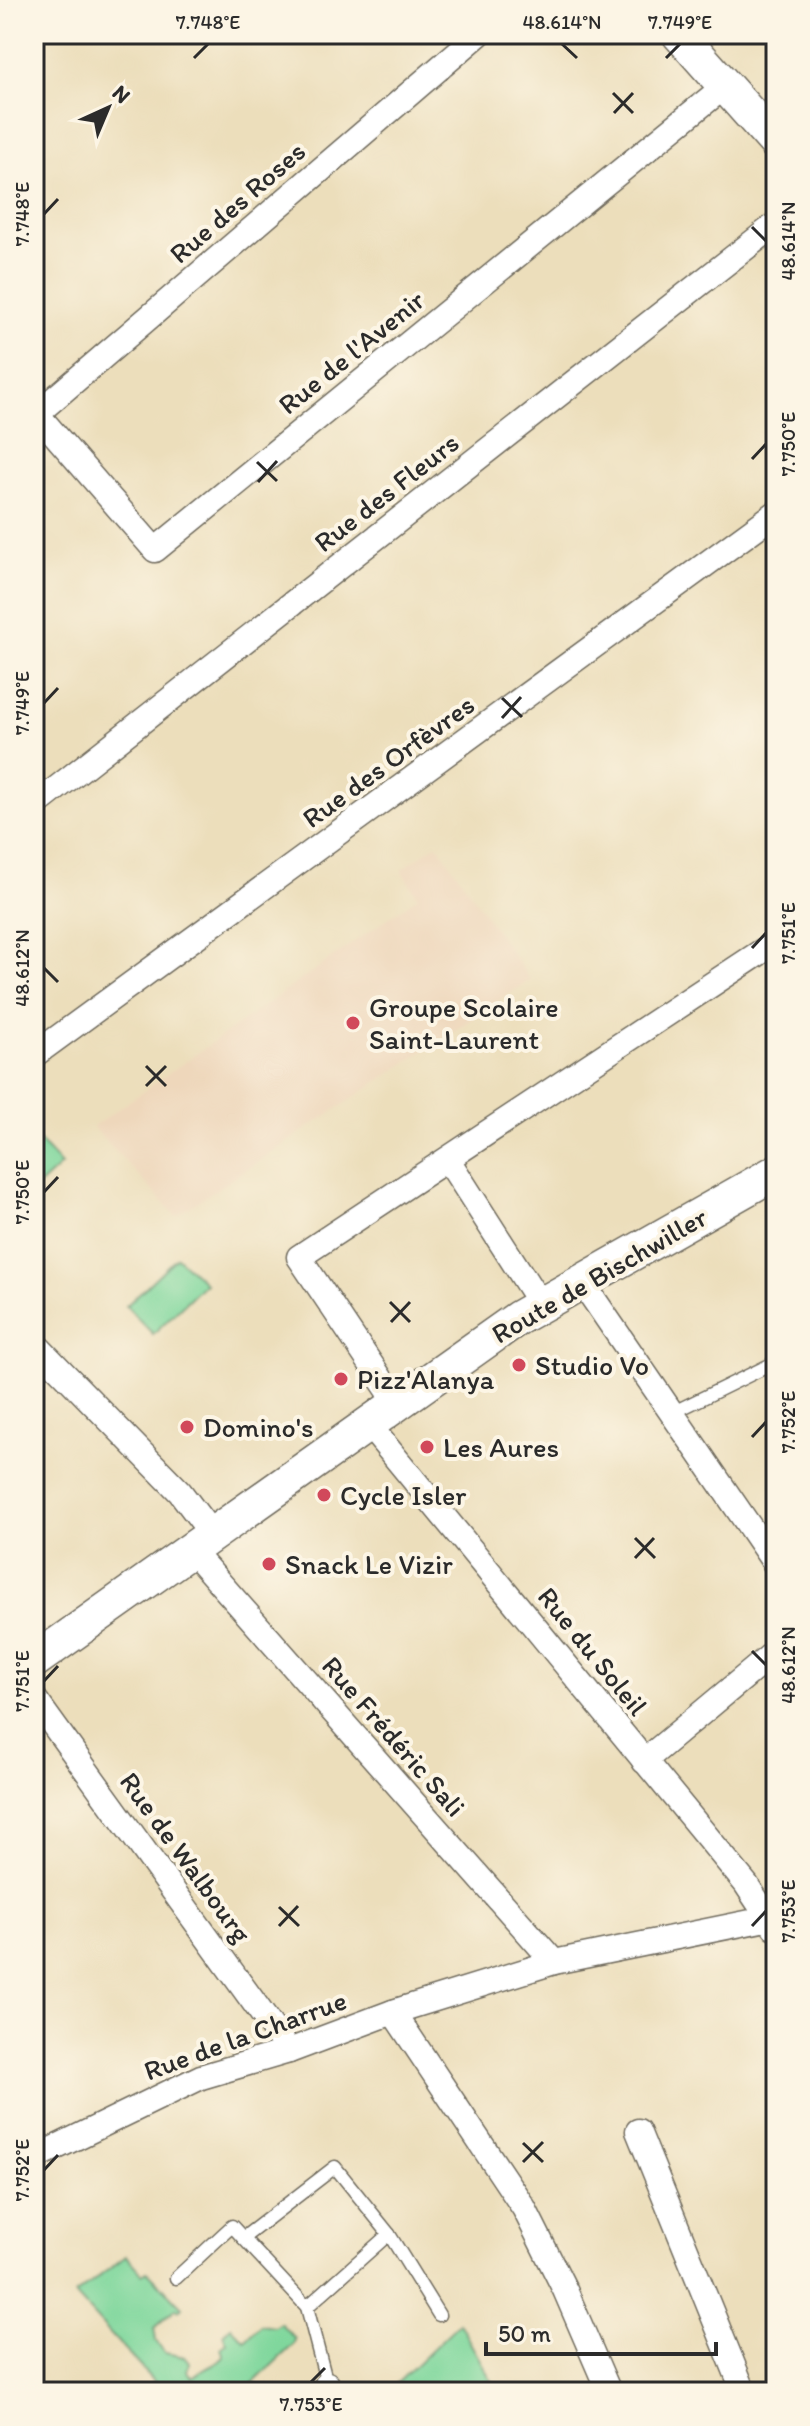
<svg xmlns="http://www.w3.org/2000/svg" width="810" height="2426" font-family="Itim,sans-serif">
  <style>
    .built { fill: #eed7bb }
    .green { fill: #7fd79c; stroke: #558164; stroke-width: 2 }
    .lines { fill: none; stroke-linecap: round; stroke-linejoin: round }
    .lane-casing { stroke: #6f6a5d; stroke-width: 15 }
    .street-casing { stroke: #6f6a5d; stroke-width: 27 }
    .secondary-casing { stroke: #6f6a5d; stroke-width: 37 }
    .lane { stroke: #fff; stroke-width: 12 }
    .street { stroke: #fff; stroke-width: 24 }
    .secondary { stroke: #fff; stroke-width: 34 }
    .ticks { fill: none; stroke: #2b2b2b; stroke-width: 3 }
    .poi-dot { fill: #d1495b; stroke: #fcf5e5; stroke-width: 3 }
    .labels { text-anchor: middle; stroke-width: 8; stroke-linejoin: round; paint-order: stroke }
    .street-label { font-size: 28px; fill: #2b2b2b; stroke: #fcf5e5 }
    .poi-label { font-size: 28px; fill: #2b2b2b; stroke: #fcf5e5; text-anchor: start }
    .neatline { fill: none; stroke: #2b2b2b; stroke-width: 3 }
    .ticks-label { font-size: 20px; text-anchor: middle; fill: #2b2b2b }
  </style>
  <rect width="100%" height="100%" fill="#fcf5e5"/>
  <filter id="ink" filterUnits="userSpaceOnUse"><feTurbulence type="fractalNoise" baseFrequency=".0125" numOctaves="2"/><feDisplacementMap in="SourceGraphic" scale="16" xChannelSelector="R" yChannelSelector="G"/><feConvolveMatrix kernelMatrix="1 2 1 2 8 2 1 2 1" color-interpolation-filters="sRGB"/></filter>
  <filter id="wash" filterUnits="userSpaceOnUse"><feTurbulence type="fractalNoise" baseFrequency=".006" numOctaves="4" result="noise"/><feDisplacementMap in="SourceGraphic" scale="32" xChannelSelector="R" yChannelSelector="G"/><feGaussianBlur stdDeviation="1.8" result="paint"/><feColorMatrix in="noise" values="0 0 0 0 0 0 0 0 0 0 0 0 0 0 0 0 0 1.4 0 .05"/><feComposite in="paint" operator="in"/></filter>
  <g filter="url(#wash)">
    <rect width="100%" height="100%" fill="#ecdebb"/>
    <polygon class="built" points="437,844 530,980 176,1216 93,1127 418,897 401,870"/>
    <g class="green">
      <polygon points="36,1138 61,1165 34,1190 34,1140"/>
      <polygon points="177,1257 205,1283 153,1334 126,1306"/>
      <path d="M126,2256l16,18 5,-3 35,36 -3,3 -3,-2 -22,20 2,13 9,12 20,4 4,5 -2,9 6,6c9,-9 22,-10 31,-20l-3,-9 6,-5 -4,-9 8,-8 14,15 16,-16 13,2 6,-4 15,16 -1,5 -50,48h-81l-88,-97z"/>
      <polygon points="459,2323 498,2392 388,2392"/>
    </g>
  </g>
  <g filter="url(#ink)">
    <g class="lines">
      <defs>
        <g id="lane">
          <polyline points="672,1413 776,1362"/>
          <polyline points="243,2238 335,2167 389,2234 439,2315"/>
          <polyline points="176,2278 232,2226 307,2307 327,2384"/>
          <polyline points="307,2307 389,2234"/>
        </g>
        <g id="street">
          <polyline points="37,414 155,550 725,86"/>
          <polyline points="34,416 479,34"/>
          <polyline points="34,806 776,224"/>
          <polyline points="34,1055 776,513"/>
          <polyline points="448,1160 541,1305"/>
          <polyline points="582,1282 776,1565"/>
          <polyline points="34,1343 180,1492 211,1533"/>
          <polyline points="397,1403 299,1257 776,942"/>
          <polyline points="367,1423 746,1884 775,1928"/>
          <polyline points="189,1548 554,1962"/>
          <polyline points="34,1698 289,2051"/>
          <polyline points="644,1761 776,1651"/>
          <polyline points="393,2012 524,2208 565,2290 609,2392"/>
          <polyline points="638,2131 744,2392"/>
          <polyline points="34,2158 201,2077 289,2051 393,2012 554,1962 776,1917"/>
          <polyline points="325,2392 327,2384"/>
        </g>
        <g id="secondary">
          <polyline points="679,34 776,143"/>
          <polyline points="34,1661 518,1318 776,1172"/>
        </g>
      </defs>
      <use href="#lane" class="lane-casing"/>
      <use href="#street" class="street-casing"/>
      <use href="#secondary" class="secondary-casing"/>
      <use href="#lane" class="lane"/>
      <use href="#street" class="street"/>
      <use href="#secondary" class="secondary"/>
    </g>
  </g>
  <path class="ticks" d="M562,44l15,14M194,58l14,-14M666,58l14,-14M613,93l20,20M614,113l19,-20M44,214l14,-15M752,227l14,14M752,459l14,-15M257,462l20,19M258,482l19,-21M502,698l20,19M44,703l14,-15M502,718l19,-21M752,948l14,-15M44,968l14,14M146,1066l20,20M146,1086l20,-20M44,1192l14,-15M390,1302l20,20M391,1322l19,-20M752,1437l14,-15M635,1538l20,20M635,1558l19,-20M752,1651l14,14M44,1681l14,-15M279,1907l20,19M279,1926l19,-20M752,1926l14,-15M523,2143l20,19M523,2162l20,-20M44,2170l14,-15M311,2382l14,-14"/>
  <g class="poi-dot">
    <circle cx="353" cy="1023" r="8"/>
    <circle cx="519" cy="1365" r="8"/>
    <circle cx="341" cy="1379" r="8"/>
    <circle cx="187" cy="1427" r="8"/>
    <circle cx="427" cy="1447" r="8"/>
    <circle cx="324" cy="1495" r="8"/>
    <circle cx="269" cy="1564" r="8"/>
  </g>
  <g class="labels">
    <g class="street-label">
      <text transform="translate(237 202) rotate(-41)" y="10">Rue des Roses</text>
      <text transform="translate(351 352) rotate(-39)" y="10">Rue de l'Avenir</text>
      <text transform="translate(386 492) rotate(-38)" y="10">Rue des Fleurs</text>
      <text transform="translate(388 761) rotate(-36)" y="10">Rue des Orfèvres</text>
      <text transform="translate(599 1275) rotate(-30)" y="10">Route de Bischwiller</text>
      <text transform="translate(593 1651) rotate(51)" y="10">Rue du Soleil</text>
      <text transform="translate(394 1736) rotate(49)" y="10">Rue Frédéric Sali</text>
      <text transform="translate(186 1857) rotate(54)" y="10">Rue de Walbourg</text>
      <text transform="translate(245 2035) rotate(-20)" y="10">Rue de la Charrue</text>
    </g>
    <g class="poi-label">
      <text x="369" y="1017">Groupe Scolaire<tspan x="369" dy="32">Saint-Laurent</tspan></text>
      <text x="535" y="1375">Studio Vo</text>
      <text x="357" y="1389">Pizz'Alanya</text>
      <text x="203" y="1437">Domino's</text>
      <text x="443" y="1457">Les Aures</text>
      <text x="340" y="1505">Cycle Isler</text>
      <text x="285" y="1574">Snack Le Vizir</text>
    </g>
  </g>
  <rect width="810" height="2426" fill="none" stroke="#fcf5e5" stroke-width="88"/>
  <g transform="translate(108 108) rotate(44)" stroke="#fcf5e5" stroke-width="6" paint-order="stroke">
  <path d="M0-6L14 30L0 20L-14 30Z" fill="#2b2b2b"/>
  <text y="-12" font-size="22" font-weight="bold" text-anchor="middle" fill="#2b2b2b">N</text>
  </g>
  <path d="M486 2342v12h230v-12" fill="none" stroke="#2b2b2b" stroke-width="4"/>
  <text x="498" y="2342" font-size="24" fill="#2b2b2b" stroke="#fcf5e5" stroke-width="6" paint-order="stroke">50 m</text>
  <rect x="44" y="44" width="722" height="2338" class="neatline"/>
  <g class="ticks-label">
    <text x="208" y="29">7.748°E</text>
    <text x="562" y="29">48.614°N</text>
    <text x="680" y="29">7.749°E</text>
    <text transform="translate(22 214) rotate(-90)" y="7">7.748°E</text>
    <text transform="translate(788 241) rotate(-90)" y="7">48.614°N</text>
    <text transform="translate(788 444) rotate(-90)" y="7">7.750°E</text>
    <text transform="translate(22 703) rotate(-90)" y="7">7.749°E</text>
    <text transform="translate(788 933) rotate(-90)" y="7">7.751°E</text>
    <text transform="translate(22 968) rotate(-90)" y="7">48.612°N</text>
    <text transform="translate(22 1192) rotate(-90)" y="7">7.750°E</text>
    <text transform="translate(788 1422) rotate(-90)" y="7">7.752°E</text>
    <text transform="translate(788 1665) rotate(-90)" y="7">48.612°N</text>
    <text transform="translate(22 1681) rotate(-90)" y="7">7.751°E</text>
    <text transform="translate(788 1911) rotate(-90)" y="7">7.753°E</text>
    <text transform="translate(22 2170) rotate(-90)" y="7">7.752°E</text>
    <text x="311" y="2411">7.753°E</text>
  </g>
</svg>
